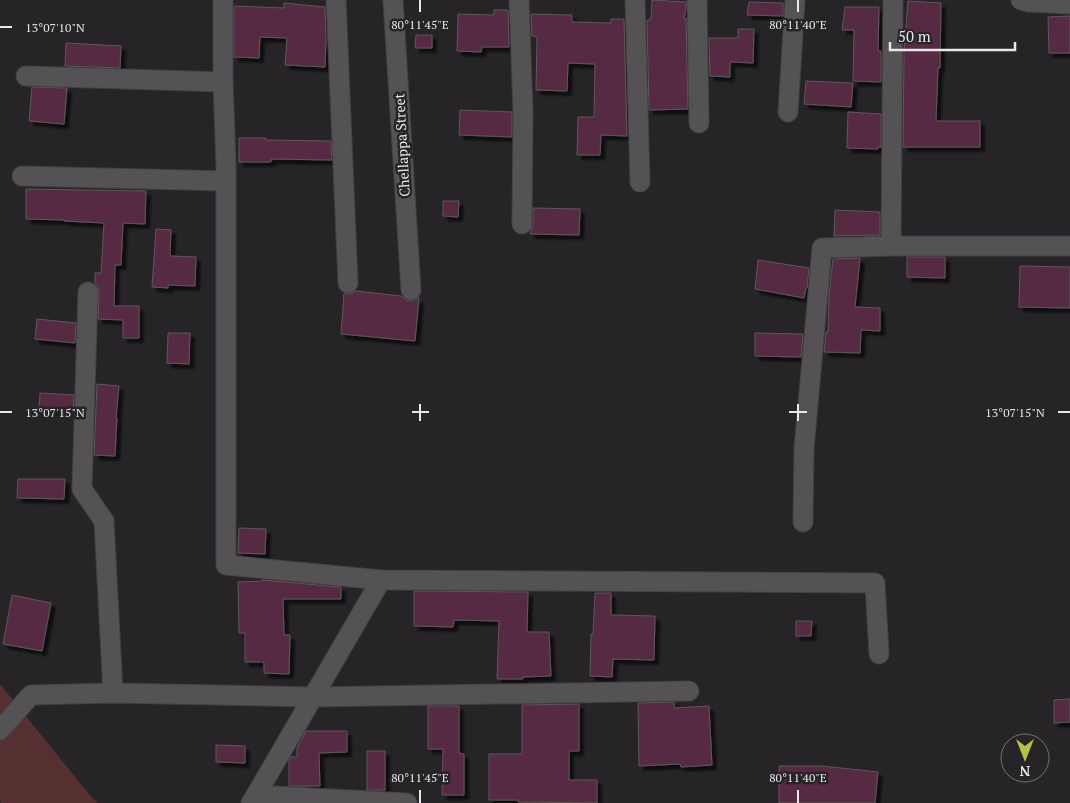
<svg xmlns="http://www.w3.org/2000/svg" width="1070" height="803" font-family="'PT Serif',serif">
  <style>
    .green { fill: #563030 }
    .building { fill: #572b42; stroke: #5d585a; filter: url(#shadow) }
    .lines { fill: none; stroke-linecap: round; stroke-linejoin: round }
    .minor-casing { stroke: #434144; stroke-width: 21 }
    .minor { stroke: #555256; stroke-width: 19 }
    .ticks { fill: none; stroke: #e9e7ea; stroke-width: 2 }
    .labels { text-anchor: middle; stroke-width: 5; stroke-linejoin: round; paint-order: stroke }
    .street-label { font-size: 14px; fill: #e9e7ea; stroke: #262427 }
    .ticks-label { font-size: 12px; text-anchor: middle; fill: #e9e7ea; stroke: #262427; stroke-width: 5; stroke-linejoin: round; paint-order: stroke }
  </style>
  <defs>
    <filter id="shadow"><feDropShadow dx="4.5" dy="4.5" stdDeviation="1" flood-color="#0009"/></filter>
  </defs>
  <rect width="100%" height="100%" fill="#262427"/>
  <polygon class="green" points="0,684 80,783 97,803 1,803 0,801"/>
  <g class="building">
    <polygon points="652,0 686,2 686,10 684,18 686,18 688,109 649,110 647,20 650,20 650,18 651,18"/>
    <polygon points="908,1 941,3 940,68 938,68 936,121 980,121 980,147 903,147 904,50"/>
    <polygon points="749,2 783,3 783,16 747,15"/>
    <polygon points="284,3 325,7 326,40 325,67 285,65 287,38 260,37 259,58 234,57 234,6 284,8"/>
    <polygon points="845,7 879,7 878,51 881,51 881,82 853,81 854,30 842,30"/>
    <polygon points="494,10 508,10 509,47 482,47 481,52 457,51 458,14 494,15"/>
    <polygon points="531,14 572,15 572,22 611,23 611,19 624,19 627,136 601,135 600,155 577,155 578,117 594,117 595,64 568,63 567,91 536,90 537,37 532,36"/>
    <polygon points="1070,16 1070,53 1049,53 1048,17"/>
    <polygon points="738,29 754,29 753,63 730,62 730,77 710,76 709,38 738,38"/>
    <polygon points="416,35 432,35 432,48 415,48"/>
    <polygon points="66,43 121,46 120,68 65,66"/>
    <polygon points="806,81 853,83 851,107 804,104"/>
    <polygon points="32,87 67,88 64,124 29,121"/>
    <polygon points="460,110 512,112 512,137 459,135"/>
    <polygon points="848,112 881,114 881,147 878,147 878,149 847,148"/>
    <polygon points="239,138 266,138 266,140 331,141 332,160 271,159 271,162 239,162"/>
    <polygon points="26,189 146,191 145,224 123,223 121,265 115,265 114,306 139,306 139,338 123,338 123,320 98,319 99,292 98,287 95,283 95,273 101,273 104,223 64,221 64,220 26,219"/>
    <polygon points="443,201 459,201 458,217 443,216"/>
    <polygon points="533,208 580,209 579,235 530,234 533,225"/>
    <polygon points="835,210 880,212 880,235 834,236"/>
    <polygon points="156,229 171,230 170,256 196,257 195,286 168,285 168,288 152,287"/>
    <polygon points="907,257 945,257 945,278 907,277"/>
    <polygon points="860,258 855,307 880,308 880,331 861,330 860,353 824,352 826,332 828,332 829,294 833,259"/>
    <polygon points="758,260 809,268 807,288 806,288 804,298 755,289"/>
    <polygon points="1020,266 1070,267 1070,308 1019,307"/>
    <polygon points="356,291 401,296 406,300 411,301 419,298 415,341 341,334 344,293 349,294"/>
    <polygon points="37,319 76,323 75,343 35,339"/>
    <polygon points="168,333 190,333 189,364 167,363"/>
    <polygon points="755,333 803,334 801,357 755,356"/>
    <polygon points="97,384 119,386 116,418 117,418 115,456 94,455"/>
    <polygon points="40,393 74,395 73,411 39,409"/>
    <polygon points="18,479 65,479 64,499 17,498"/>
    <polygon points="239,528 266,529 265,554 238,553"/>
    <polygon points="262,580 341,587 341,599 283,599 284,635 290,635 289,674 264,673 264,662 245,662 245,633 239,633 238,582 263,581"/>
    <polygon points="414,591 528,592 527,632 549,632 551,676 523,677 523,679 497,679 499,621 454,620 453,627 414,626"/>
    <polygon points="595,593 611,593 611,615 655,616 654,660 613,659 612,677 590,676 591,634 593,634"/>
    <polygon points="12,595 51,603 42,651 3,644"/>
    <polygon points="796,621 812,621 811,636 796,636"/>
    <polygon points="1070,699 1070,722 1054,723 1054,700"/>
    <polygon points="674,702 674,708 709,706 712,765 681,767 680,764 639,766 638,703"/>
    <polygon points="579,704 579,751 569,751 569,780 597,780 597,803 518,802 518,800 489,800 489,754 522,754 522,705"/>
    <polygon points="428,706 459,706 459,753 464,754 464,795 442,795 443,749 428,749"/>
    <polygon points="306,731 347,731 347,752 319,753 320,786 289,786 289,760 291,757 297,757 297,748"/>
    <polygon points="216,745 245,746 245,763 216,762"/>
    <rect x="367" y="751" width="18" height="39"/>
    <polygon points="779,766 822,766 878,772 875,803 779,803"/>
  </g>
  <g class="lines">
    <defs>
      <g id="minor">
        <polyline points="223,0 223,82 226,164 226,565 381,580 875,583 879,654"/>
        <polyline points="336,0 348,283"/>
        <polyline points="393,0 411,290"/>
        <polyline points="519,0 523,111 522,224"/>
        <polyline points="635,0 640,182"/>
        <polyline points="697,0 699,123"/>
        <polyline points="893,0 891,246 1070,246"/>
        <polyline points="1021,0 1029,2 1070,4"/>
        <polyline points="26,76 223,82"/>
        <polyline points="788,112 795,0"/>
        <polyline points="22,176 226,181"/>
        <polyline points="88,292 82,489 104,521 113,693"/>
        <polyline points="803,522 804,449 822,248 891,246"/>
        <polyline points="0,730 31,695 113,693 313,697 689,691"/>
        <polyline points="256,795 407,803"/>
        <polyline points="251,803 256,795 381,580"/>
      </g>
    </defs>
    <use href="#minor" class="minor-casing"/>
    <use href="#minor" class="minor"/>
  </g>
  <path class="ticks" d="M420,0v12M798,0v12M0,27h12M420,404v17M798,404v17M0,412h12M412,412h17M789,412h18M1058,412h12M420,790v13M798,790v13"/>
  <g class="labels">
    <g class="street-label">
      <text transform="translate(402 145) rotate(-93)" y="5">Chellappa Street</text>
    </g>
  </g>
  <g class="ticks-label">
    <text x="420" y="29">80°11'45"E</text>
    <text x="798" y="29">80°11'40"E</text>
    <text x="55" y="32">13°07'10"N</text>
    <text x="1015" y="417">13°07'15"N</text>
    <text x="55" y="417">13°07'15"N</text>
    <text x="420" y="782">80°11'45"E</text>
    <text x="798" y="782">80°11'40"E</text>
  </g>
  <g transform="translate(1025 758) rotate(180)"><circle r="24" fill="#262427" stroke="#747275"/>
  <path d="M0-4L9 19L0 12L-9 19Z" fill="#b5c24a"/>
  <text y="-8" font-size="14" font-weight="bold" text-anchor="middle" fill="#e9e7ea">N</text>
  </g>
  <path d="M890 42v8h125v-8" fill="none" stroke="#e9e7ea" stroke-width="2.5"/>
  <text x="898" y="42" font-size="15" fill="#e9e7ea" stroke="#262427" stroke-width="4" paint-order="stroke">50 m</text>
</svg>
